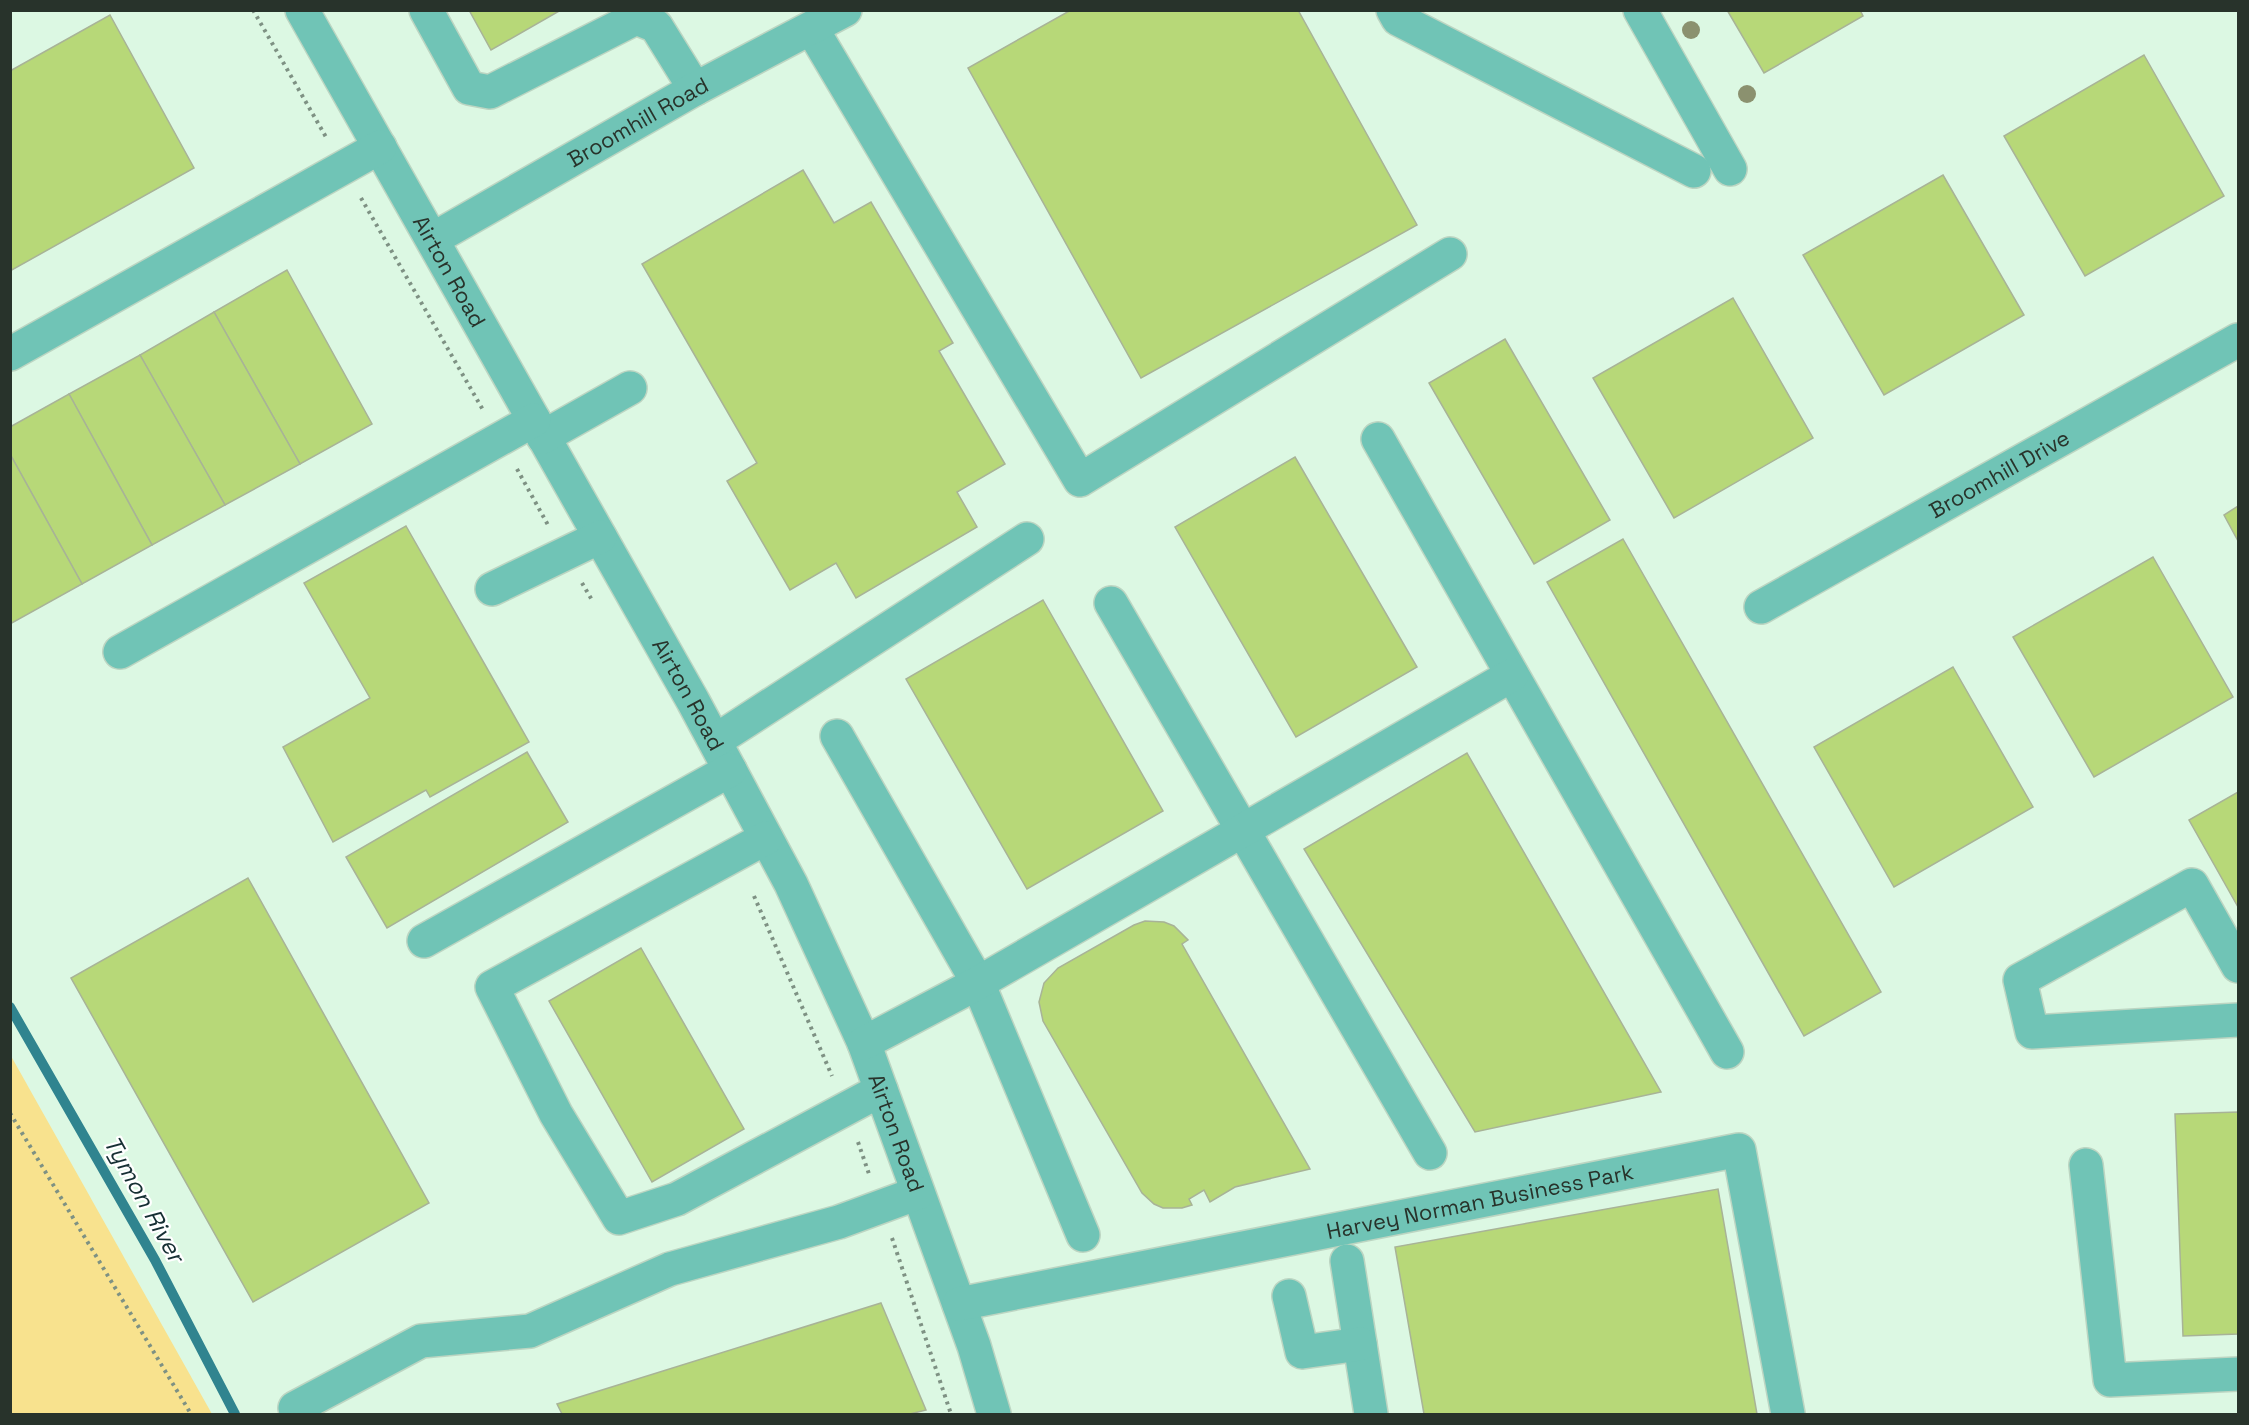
<svg xmlns="http://www.w3.org/2000/svg" width="2249" height="1425" font-family="'Space Grotesk',sans-serif">
  <style>
    .green { fill: #f8e28e }
    .lines { fill: none; stroke-linecap: round; stroke-linejoin: round }
    .stream { stroke: #30848f; stroke-width: 10 }
    .building { fill: #b7d878; stroke: #a8b397; stroke-width: 1.5 }
    .minor-casing { stroke: #bcd5c2; stroke-width: 36 }
    .path { stroke: #7e9183; stroke-width: 4; stroke-dasharray: 3 4.5; stroke-linecap: butt }
    .minor { stroke: #70c4b6; stroke-width: 33 }
    .tree { fill: #8b916f }
    .labels { text-anchor: middle; stroke-width: 4.5; stroke-linejoin: round; paint-order: stroke }
    .street-label { font-size: 22px; fill: #28332b; stroke: #fff }
    .water-label { font-size: 24px; font-style: italic; fill: #162f33; stroke: #fff }
  </style>
  <rect width="100%" height="100%" fill="#dcf8e3"/>
  <polygon class="green" points="10,1056 11,1056 212,1414 11,1414"/>
  <g class="lines">
    <polyline class="stream" points="10,1007 155,1260 235,1414"/>
  </g>
  <g class="building">
    <polygon points="469,10 561,10 491,50"/>
    <polygon points="1071,10 1298,10 1417,225 1141,378 968,68"/>
    <polygon points="1727,10 1860,10 1863,16 1764,73"/>
    <polygon points="110,15 194,168 10,271 10,71"/>
    <polygon points="2144,55 2224,196 2085,276 2004,136"/>
    <polygon points="803,170 834,223 871,202 953,343 939,351 1005,464 957,492 977,527 856,598 836,563 790,590 727,481 757,463 642,264"/>
    <polygon points="1943,175 2024,315 1884,395 1803,255"/>
    <polygon points="287,270 372,424 300,464 214,312"/>
    <polygon points="1733,298 1813,438 1674,518 1593,378"/>
    <polygon points="214,312 300,464 225,505 140,355"/>
    <polygon points="1505,339 1610,520 1534,564 1429,383"/>
    <polygon points="140,355 225,505 152,545 69,394"/>
    <polygon points="69,394 152,545 82,584 10,454 10,427"/>
    <polygon points="10,454 82,584 10,624"/>
    <polygon points="1295,457 1417,667 1296,737 1175,527"/>
    <polygon points="2238,506 2238,541 2224,515"/>
    <polygon points="406,526 529,742 430,797 426,790 333,842 283,747 370,698 304,583"/>
    <polygon points="1623,539 1881,992 1804,1036 1547,582"/>
    <polygon points="2153,557 2233,697 2094,777 2013,637"/>
    <polygon points="1043,600 1163,811 1027,889 906,679"/>
    <polygon points="1953,667 2033,807 1894,887 1814,747"/>
    <polygon points="527,752 568,822 387,928 346,857"/>
    <polygon points="1467,753 1661,1092 1475,1132 1304,849"/>
    <polygon points="2238,792 2238,907 2189,820"/>
    <polygon points="248,878 429,1203 253,1302 71,978"/>
    <polygon points="1145,921 1164,922 1174,926 1188,940 1182,944 1310,1169 1235,1187 1210,1202 1204,1190 1189,1199 1192,1205 1182,1208 1163,1208 1154,1204 1142,1193 1043,1021 1039,1002 1044,983 1058,968 1134,925"/>
    <polygon points="641,948 744,1129 652,1182 549,1001"/>
    <polygon points="2238,1112 2238,1334 2183,1336 2175,1114"/>
    <polygon points="1718,1189 1757,1414 1424,1414 1395,1247"/>
    <polygon points="881,1303 926,1410 910,1414 562,1414 557,1404"/>
  </g>
  <g class="lines">
    <defs>
      <g id="minor">
        <path id="s1" d="M302,10l391,691 98,183 73,159 110,303 20,68"/>
        <polyline points="426,10 469,88 490,92 636,18 656,26 695,89"/>
        <polyline points="1393,10 1398,19 1694,171"/>
        <polyline points="1640,10 1730,169"/>
        <polyline points="812,29 1080,480 1450,254"/>
        <path id="s2" d="M433,239l262,-150 150,-79"/>
        <polyline points="10,354 380,147"/>
        <polyline points="543,437 630,388"/>
        <polyline points="1378,439 1727,1052"/>
        <polyline points="492,589 600,537"/>
        <polyline points="1111,603 1430,1153"/>
        <path id="s3" d="M1761,607l477,-267"/>
        <polyline points="120,652 534,420"/>
        <polyline points="837,736 978,983 1083,1235"/>
        <polyline points="715,741 1027,539"/>
        <polyline points="766,838 492,987 556,1114 619,1218 677,1199 881,1090"/>
        <polyline points="424,941 730,770"/>
        <polyline points="2238,966 2192,885 2020,980 2032,1032 2238,1020"/>
        <polyline points="864,1043 978,983 1512,675"/>
        <polyline points="2086,1165 2110,1380 2238,1374"/>
        <polyline points="1347,1261 1371,1414"/>
        <polyline points="1289,1296 1302,1352 1360,1344"/>
        <path id="s4" d="M959,1304l780,-154 49,264"/>
        <polyline points="295,1408 421,1341 530,1331 670,1269 839,1222 918,1193"/>
      </g>
    </defs>
    <use href="#minor" class="minor-casing"/>
    <g class="path">
      <polyline points="253,10 326,137"/>
      <polyline points="361,198 483,410"/>
      <polyline points="517,469 548,525"/>
      <polyline points="582,583 592,600"/>
      <polyline points="754,896 832,1076"/>
      <polyline points="10,1113 191,1414"/>
      <polyline points="858,1142 869,1174"/>
      <polyline points="892,1238 951,1414"/>
    </g>
    <use href="#minor" class="minor"/>
  </g>
  <g class="tree">
    <circle cx="1691" cy="30" r="9"/>
    <circle cx="1747" cy="94" r="9"/>
  </g>
  <g class="labels">
    <g class="street-label">
      <text dy="8" stroke="none"><textPath href="#s2" startOffset="236">Broomhill Road</textPath></text>
      <text dy="8" stroke="none"><textPath href="#s1" startOffset="300">Airton Road</textPath></text>
      <text dy="8" stroke="none"><textPath href="#s3" startOffset="273">Broomhill Drive</textPath></text>
      <text dy="8" stroke="none"><textPath href="#s1" startOffset="786">Airton Road</textPath></text>
      <text dy="8" stroke="none"><textPath href="#s1" startOffset="1272">Airton Road</textPath></text>
      <text dy="8" stroke="none"><textPath href="#s4" startOffset="531">Harvey Norman Business Park</textPath></text>
    </g>
    <g class="water-label">
      <text transform="translate(144 1199) rotate(61)" y="8">Tymon River</text>
    </g>
  </g>
  <rect width="2249" height="1425" fill="none" stroke="#28332b" stroke-width="24"/>
</svg>
